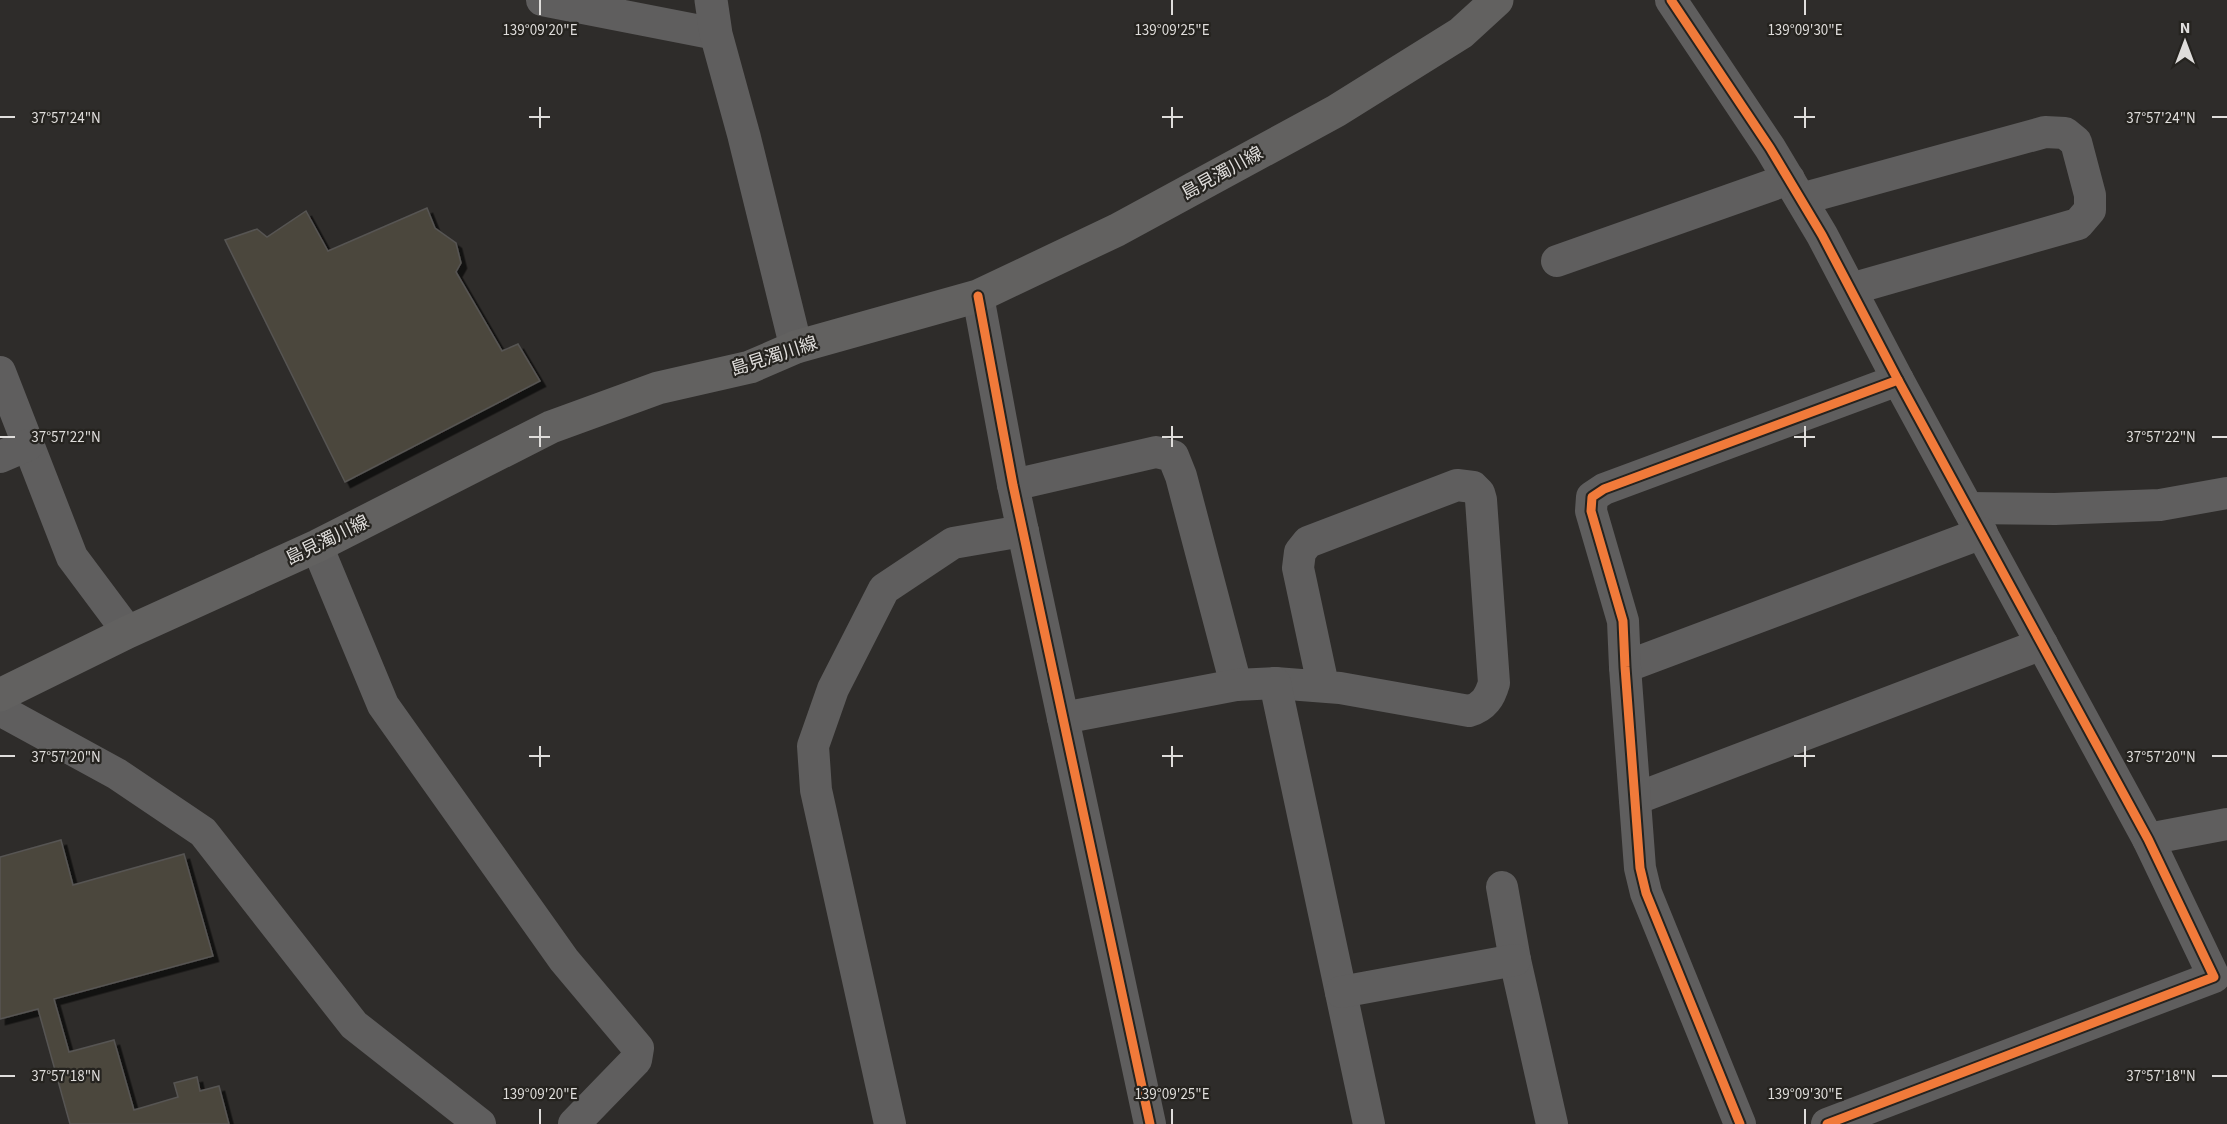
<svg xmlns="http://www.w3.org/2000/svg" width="2227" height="1124" font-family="'Source Sans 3','Noto Sans JP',sans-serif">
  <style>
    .building { fill: #4c473e; stroke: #575553; stroke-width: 1.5; filter: url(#shadow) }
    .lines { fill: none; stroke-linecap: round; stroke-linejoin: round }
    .minor { stroke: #5f5e5e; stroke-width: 32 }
    .tertiary { stroke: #5f5e5e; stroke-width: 33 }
    .secondary { stroke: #626160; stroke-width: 33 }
    .cycleway-casing { stroke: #25231f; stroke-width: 13 }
    .cycleway { stroke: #f17a3a; stroke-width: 9 }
    .ticks { fill: none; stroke: #dfdddb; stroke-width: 2 }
    .labels { text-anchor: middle; stroke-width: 4.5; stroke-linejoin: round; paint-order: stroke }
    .street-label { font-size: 18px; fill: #dfdddb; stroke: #25231f }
    .ticks-label { font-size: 15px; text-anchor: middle; fill: #dfdddb; stroke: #25231f; stroke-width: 4.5; stroke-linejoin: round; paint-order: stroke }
  </style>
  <defs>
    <filter id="shadow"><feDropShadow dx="5.5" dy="5.5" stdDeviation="0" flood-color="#0009"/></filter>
  </defs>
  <rect width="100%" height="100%" fill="#2e2c2a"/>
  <g class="building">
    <polygon points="427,208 435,228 456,243 461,263 456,272 502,351 518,344 540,381 345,482 225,240 257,229 267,237 306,211 328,251"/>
    <polygon points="61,840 73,885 184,854 213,956 54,999 69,1052 114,1040 134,1110 178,1097 174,1083 197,1077 200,1091 219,1086 229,1124 70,1124 38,1009 0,1019 0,857"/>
  </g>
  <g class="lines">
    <g class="minor">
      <polyline points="542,0 716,34"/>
      <polyline points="1671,0 1770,148 1822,235 1898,380 2148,839 2214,977 1827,1124"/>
      <polyline points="1801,199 2045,132 2065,133 2076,142 2090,195 2090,210 2078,224 1851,289"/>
      <polyline points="1557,261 1789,179"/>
      <polyline points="978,296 1013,485 1150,1124"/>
      <polyline points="0,372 72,557 128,632"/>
      <polyline points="0,457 28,445"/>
      <polyline points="1013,485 1156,452 1173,456 1181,476 1236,685"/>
      <polyline points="1968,508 2055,509 2160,505 2227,493"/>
      <polyline points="317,546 383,705 564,960 638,1048 636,1060 574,1124"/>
      <polyline points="1625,667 1982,533"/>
      <path d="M1275,683l65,5 129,23c15,-4 21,-14 25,-28l-13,-183 -2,-7 -6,-6 -16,-2 -149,57 -8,10 -2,16 25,117"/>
      <polyline points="0,710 117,774 203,832 354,1025 480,1124"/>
      <polyline points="1063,718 1236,685 1275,683 1369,1124"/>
      <polyline points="1635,799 2042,644"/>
      <polyline points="2148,839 2227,824"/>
      <polyline points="1502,887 1515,960 1552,1124"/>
      <polyline points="1341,992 1515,960"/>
      <polyline points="890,1124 816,790 813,746 833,689 884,589 953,543 1023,531"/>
      <polyline points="1740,1124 1646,893 1640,868 1625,667 1623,621 1591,511 1592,497 1604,489 1898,380"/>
    </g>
    <polyline class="tertiary" points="711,0 716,34 744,136 796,347"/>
    <polyline class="secondary" points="0,695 128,632 317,546 551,427 658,388 750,367 796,347 978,296 1117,230 1336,111 1461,33 1497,0"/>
    <defs>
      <g id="cycleway">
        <polyline points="1671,0 1770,148 1822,235 1898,380 2148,839 2214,977 1827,1124"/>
        <polyline points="978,296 1013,485 1150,1124"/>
        <polyline points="1740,1124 1646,893 1640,868 1625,667 1623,621 1591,511 1592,497 1604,489 1898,380"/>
      </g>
    </defs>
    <use href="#cycleway" class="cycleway-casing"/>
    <use href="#cycleway" class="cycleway"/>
  </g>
  <path class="ticks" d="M540,0v15M1172,0v15M1805,0v15M540,107v21M1172,107v21M1805,107v21M0,117h15M529,117h21M1162,117h21M1794,117h21M2212,117h15M540,426v21M1172,426v21M1805,426v21M0,437h15M529,437h21M1162,437h21M1794,437h21M2212,437h15M540,746v21M1172,746v21M1805,746v21M0,756h15M529,756h21M1162,756h21M1794,756h21M2212,756h15M0,1076h15M2212,1076h15M540,1109v15M1172,1109v15M1805,1109v15"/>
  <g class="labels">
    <g class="street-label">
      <text transform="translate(1222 173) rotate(-29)" y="6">島見濁川線</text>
      <text transform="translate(774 356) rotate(-18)" y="6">島見濁川線</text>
      <text transform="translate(327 540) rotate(-26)" y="6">島見濁川線</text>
    </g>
  </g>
  <g class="ticks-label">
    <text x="540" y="35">139°09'20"E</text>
    <text x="1172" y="35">139°09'25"E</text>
    <text x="1805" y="35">139°09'30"E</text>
    <text x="66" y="123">37°57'24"N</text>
    <text x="2161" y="123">37°57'24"N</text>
    <text x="66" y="442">37°57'22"N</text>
    <text x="2161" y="442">37°57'22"N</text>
    <text x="66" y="762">37°57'20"N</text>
    <text x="2161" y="762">37°57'20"N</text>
    <text x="66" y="1081">37°57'18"N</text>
    <text x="2161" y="1081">37°57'18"N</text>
    <text x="540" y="1099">139°09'20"E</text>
    <text x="1172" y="1099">139°09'25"E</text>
    <text x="1805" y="1099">139°09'30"E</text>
  </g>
  <g transform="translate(2185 42)" stroke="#25231f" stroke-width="4.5" paint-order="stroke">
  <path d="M0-4.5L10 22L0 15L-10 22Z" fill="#dfdddb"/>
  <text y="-9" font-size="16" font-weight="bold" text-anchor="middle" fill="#dfdddb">N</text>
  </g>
</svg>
